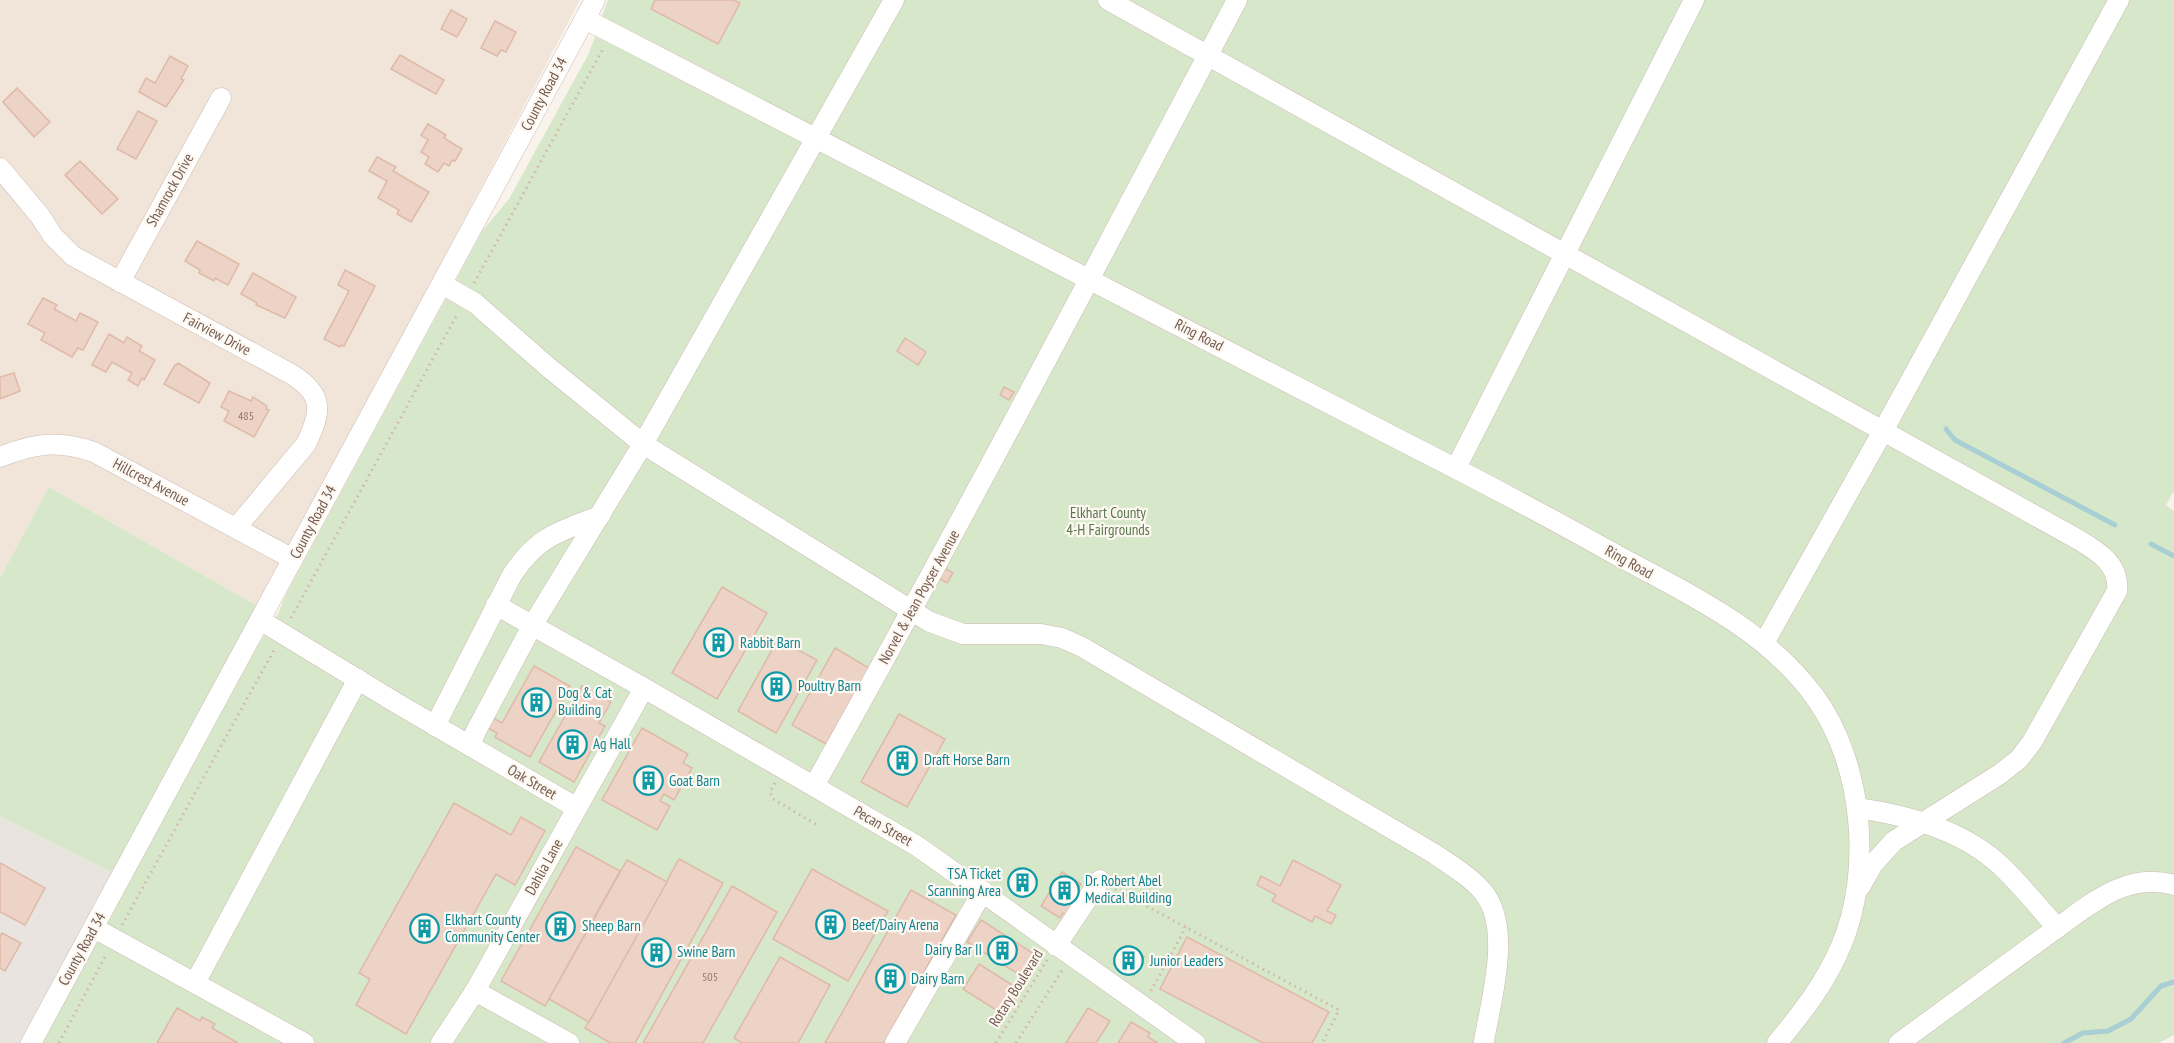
<svg xmlns="http://www.w3.org/2000/svg" width="2174" height="1043" font-family="'PT Sans Narrow',sans-serif">
  <style>
    .residential { fill: #f1e5da }
    .industrial { fill: #eae4e0 }
    .green { fill: #d7e7ca }
    .lines { fill: none; stroke-linecap: round; stroke-linejoin: round }
    .stream { stroke: #a8cfd3; stroke-width: 5 }
    .building { fill: #edd3c5; stroke: #deb9a8; stroke-width: 1.5 }
    .minor-casing { stroke: #ccbcb1; stroke-width: 21 }
    .path { stroke: #d2b6a8; stroke-width: 3; stroke-dasharray: 1.5 4.5; stroke-linecap: butt }
    .minor { stroke: #fff; stroke-width: 20 }
    .labels { text-anchor: middle; stroke-width: 4.5; stroke-linejoin: round; paint-order: stroke }
    .number-label { font-size: 12px; fill: #92796d }
    .street-label { font-size: 15px; fill: #735b50; stroke: #fdf8f1 }
    .park-label { font-size: 15px; fill: #59774a; stroke: #fdf8f1 }
    .culture-label { font-size: 15px; fill: #0d838f; stroke: #fdf8f1; text-anchor: start }
  </style>
  <rect width="100%" height="100%" fill="#faf3eb"/>
  <polygon class="residential" points="0,0 580,0 259,607 49,487 0,578"/>
  <polygon class="industrial" points="0,816 114,873 20,1043 0,1043"/>
  <g class="green">
    <polygon points="608,0 2174,0 2174,491 2166,505 2174,511 2174,1035 2159,1043 42,1043 258,645 277,616 287,592 483,230 509,199 589,53"/>
    <polygon points="49,487 259,607 114,873 0,816 0,578"/>
  </g>
  <g class="lines">
    <g class="stream">
      <polyline points="1946,429 1955,440 2115,525"/>
      <polyline points="2151,544 2174,556"/>
      <polyline points="2064,1043 2083,1033 2108,1031 2131,1019 2161,986 2174,982"/>
    </g>
  </g>
  <g class="building">
    <polygon points="655,0 733,0 740,3 718,44 651,9"/>
    <polygon points="451,10 467,19 457,37 441,29"/>
    <polygon points="495,21 516,32 506,52 501,50 497,56 481,48"/>
    <polygon points="400,55 444,80 436,94 391,69"/>
    <polygon points="170,56 188,66 181,79 184,80 166,107 139,92 146,78 155,83"/>
    <polygon points="17,88 50,122 34,137 3,102"/>
    <polygon points="138,111 157,121 136,159 117,149"/>
    <polygon points="428,124 446,135 444,138 462,149 455,161 452,160 449,166 444,163 438,172 425,164 429,157 421,152 428,140 421,135"/>
    <polygon points="377,157 396,167 393,171 429,192 411,222 397,214 399,210 378,198 387,181 369,171"/>
    <polygon points="80,161 118,199 102,214 65,175"/>
    <polygon points="197,241 239,264 228,285 215,278 214,281 199,273 200,270 185,261"/>
    <polygon points="345,270 375,286 344,346 341,345 340,347 324,339 349,291 338,285"/>
    <polygon points="253,273 296,297 285,318 256,305 257,303 241,294"/>
    <polygon points="43,298 57,305 54,309 76,321 80,313 98,322 83,350 78,348 72,357 41,340 45,333 28,324"/>
    <polygon points="109,334 124,343 127,337 142,346 139,351 155,360 144,380 142,378 138,386 128,380 132,373 112,362 106,372 92,365"/>
    <polygon points="905,338 926,352 918,365 897,351"/>
    <polygon points="178,363 210,383 199,403 164,384 175,365 176,365"/>
    <polygon points="14,373 20,391 0,399 0,377"/>
    <polygon points="1004,387 1014,392 1009,400 1000,395"/>
    <polygon points="229,391 251,401 253,397 267,406 266,409 269,410 254,437 224,421 229,411 221,407"/>
    <polygon points="944,568 953,573 947,583 939,578"/>
    <polygon points="722,587 767,613 717,699 672,673"/>
    <polygon points="778,639 817,660 776,733 738,711"/>
    <polygon points="835,648 869,668 826,744 792,725"/>
    <polygon points="534,666 570,686 530,757 495,737 497,733 488,728 493,718 502,723"/>
    <polygon points="582,686 611,702 599,723 605,726 574,782 539,762"/>
    <polygon points="899,714 945,739 907,807 861,782"/>
    <polygon points="642,728 688,754 683,763 692,768 674,800 664,794 660,801 670,806 657,830 602,800"/>
    <polygon points="454,803 511,835 521,817 545,831 515,885 496,874 406,1034 356,1005 370,979 359,973"/>
    <polygon points="576,847 620,871 545,1006 501,981"/>
    <polygon points="679,859 723,883 635,1043 610,1043 585,1028"/>
    <polygon points="627,860 667,882 589,1022 549,999"/>
    <polygon points="1293,860 1341,885 1327,911 1336,915 1331,924 1315,916 1312,922 1272,901 1276,895 1257,885 1261,876 1280,886"/>
    <polygon points="0,863 45,888 25,925 0,912"/>
    <polygon points="812,869 888,911 848,981 773,939"/>
    <polygon points="1018,869 1037,880 1026,897 1008,886"/>
    <polygon points="1062,872 1081,884 1073,896 1079,899 1069,917 1063,913 1060,918 1041,906"/>
    <polygon points="732,886 777,912 703,1043 643,1043"/>
    <polygon points="911,890 956,915 884,1043 825,1043"/>
    <polygon points="981,920 1039,957 1026,979 967,942"/>
    <polygon points="2,933 21,943 5,971 0,968 0,937"/>
    <polygon points="1187,937 1329,1012 1312,1043 1263,1043 1160,989"/>
    <polygon points="1125,946 1144,957 1134,975 1114,965"/>
    <polygon points="780,957 830,985 798,1043 742,1043 734,1038"/>
    <polygon points="979,964 1020,990 1004,1015 963,989"/>
    <polygon points="177,1008 200,1021 202,1017 215,1024 212,1028 238,1043 157,1043"/>
    <polygon points="1088,1008 1110,1021 1096,1043 1066,1043"/>
    <polygon points="1131,1022 1150,1033 1148,1037 1158,1043 1118,1043"/>
  </g>
  <g class="lines">
    <defs>
      <g id="minor">
        <path d="M1108,0l971,540c20,12 41,25 38,51l-85,151 -13,17 -19,15 -106,67 -21,23 -13,23"/>
        <path d="M585,19c271,139 542,279 813,420 75,38 149,77 222,118 71,38 146,73 195,140 48,66 58,174 26,249 -15,36 -39,67 -64,97"/>
        <path d="M0,168l40,48 13,20 20,20 218,118c33,20 31,37 15,70l-70,84"/>
        <polyline points="120,282 221,98"/>
        <path d="M442,284l33,19 73,64 95,77 287,178 33,12h78l21,4 20,9 351,206c18,12 38,24 51,40 28,36 7,107 0,148"/>
        <path d="M0,457c35,-14 58,-17 94,-5l199,107"/>
        <polyline points="1456,468 1694,0"/>
        <polyline points="496,605 644,688 917,846 1195,1043"/>
        <polyline points="260,620 398,704 577,808"/>
        <polyline points="1764,643 1883,431 2119,0"/>
        <path d="M435,726l77,-151c26,-39 46,-43 88,-59"/>
        <polyline points="470,746 476,731 532,626 643,444 894,0"/>
        <path d="M814,786c146,-260 284,-523 423,-786"/>
        <path d="M1857,808c50,7 106,22 144,58 20,19 38,41 56,62l-158,115"/>
        <polyline points="94,928 304,1043"/>
        <path d="M2057,928c35,-25 71,-57 117,-43"/>
        <polyline points="1056,946 1100,880"/>
        <polyline points="195,983 358,679"/>
        <polyline points="475,991 569,1043"/>
        <polyline points="31,1043 595,0"/>
        <polyline points="441,1043 475,991 644,688"/>
        <polyline points="895,1043 983,891"/>
      </g>
    </defs>
    <use href="#minor" class="minor-casing"/>
    <g class="path">
      <polyline points="474,283 604,47"/>
      <polyline points="291,618 458,313"/>
      <polyline points="775,783 770,792 773,799 819,826"/>
      <polyline points="1115,889 1339,1010 1322,1043"/>
      <polyline points="122,925 274,650"/>
      <polyline points="1151,991 1186,927"/>
      <polyline points="59,1043 106,955"/>
      <polyline points="996,1043 1047,960"/>
      <polyline points="1016,1043 1063,969"/>
    </g>
    <use href="#minor" class="minor"/>
  </g>
  <defs>
    <symbol id="building-ring" viewBox="-11 -11 22 22"><circle r="9.5" fill="#fdf8f1" stroke="#0f9aa8" stroke-width="1.5"/><path d="M-4-6H4V6H1V3H-1V6H-4ZM-2.5-4.3h1.7v1.8h-1.7ZM.8-4.3h1.7v1.8H.8ZM-2.5-1h1.7V.8h-1.7ZM.8-1h1.7V.8H.8Z" fill="#0f9aa8"/></symbol>
  </defs>
  <g fill-rule="evenodd">
    <use href="#building-ring" x="702" y="626" width="33" height="33"/>
    <use href="#building-ring" x="760" y="670" width="33" height="33"/>
    <use href="#building-ring" x="520" y="686" width="33" height="33"/>
    <use href="#building-ring" x="556" y="728" width="33" height="33"/>
    <use href="#building-ring" x="886" y="744" width="33" height="33"/>
    <use href="#building-ring" x="632" y="764" width="33" height="33"/>
    <use href="#building-ring" x="1006" y="866" width="33" height="33"/>
    <use href="#building-ring" x="1048" y="874" width="33" height="33"/>
    <use href="#building-ring" x="814" y="908" width="33" height="33"/>
    <use href="#building-ring" x="544" y="910" width="33" height="33"/>
    <use href="#building-ring" x="408" y="912" width="33" height="33"/>
    <use href="#building-ring" x="986" y="934" width="33" height="33"/>
    <use href="#building-ring" x="640" y="936" width="33" height="33"/>
    <use href="#building-ring" x="1112" y="944" width="33" height="33"/>
    <use href="#building-ring" x="874" y="962" width="33" height="33"/>
  </g>
  <g class="labels">
    <g class="number-label">
      <text x="246" y="420">485</text>
      <text x="710" y="981">505</text>
    </g>
    <g class="street-label">
      <text transform="translate(544 94) rotate(-62)" y="5">County Road 34</text>
      <text transform="translate(170 190) rotate(-61)" y="5">Shamrock Drive</text>
      <text transform="translate(217 334) rotate(28)" y="5">Fairview Drive</text>
      <text transform="translate(1199 335) rotate(27)" y="5">Ring Road</text>
      <text transform="translate(151 482) rotate(28)" y="5">Hillcrest Avenue</text>
      <text transform="translate(313 522) rotate(-62)" y="5">County Road 34</text>
      <text transform="translate(1629 562) rotate(29)" y="5">Ring Road</text>
      <text transform="translate(919 597) rotate(-61)" y="5">Norvel &amp; Jean Poyser Avenue</text>
      <text transform="translate(532 782) rotate(30)" y="5">Oak Street</text>
      <text transform="translate(883 826) rotate(30)" y="5">Pecan Street</text>
      <text transform="translate(544 867) rotate(-61)" y="5">Dahlia Lane</text>
      <text transform="translate(82 949) rotate(-61)" y="5">County Road 34</text>
      <text transform="translate(1016 988) rotate(-58)" y="5">Rotary Boulevard</text>
    </g>
    <g class="park-label">
      <text x="1108" y="518">Elkhart County<tspan x="1108" dy="17">4-H Fairgrounds</tspan></text>
    </g>
    <g class="culture-label">
      <text x="740" y="648">Rabbit Barn</text>
      <text x="798" y="691">Poultry Barn</text>
      <text x="558" y="698">Dog &amp; Cat<tspan x="558" dy="17">Building</tspan></text>
      <text x="593" y="749">Ag Hall</text>
      <text x="924" y="765">Draft Horse Barn</text>
      <text x="669" y="786">Goat Barn</text>
      <text x="1001" y="879" text-anchor="end">TSA Ticket<tspan x="1001" dy="17">Scanning Area</tspan></text>
      <text x="1085" y="886">Dr. Robert Abel<tspan x="1085" dy="17">Medical Building</tspan></text>
      <text x="445" y="925">Elkhart County<tspan x="445" dy="17">Community Center</tspan></text>
      <text x="852" y="930">Beef/Dairy Arena</text>
      <text x="582" y="931">Sheep Barn</text>
      <text x="982" y="955" text-anchor="end">Dairy Bar II</text>
      <text x="677" y="957">Swine Barn</text>
      <text x="1150" y="966">Junior Leaders</text>
      <text x="911" y="984">Dairy Barn</text>
    </g>
  </g>
</svg>
